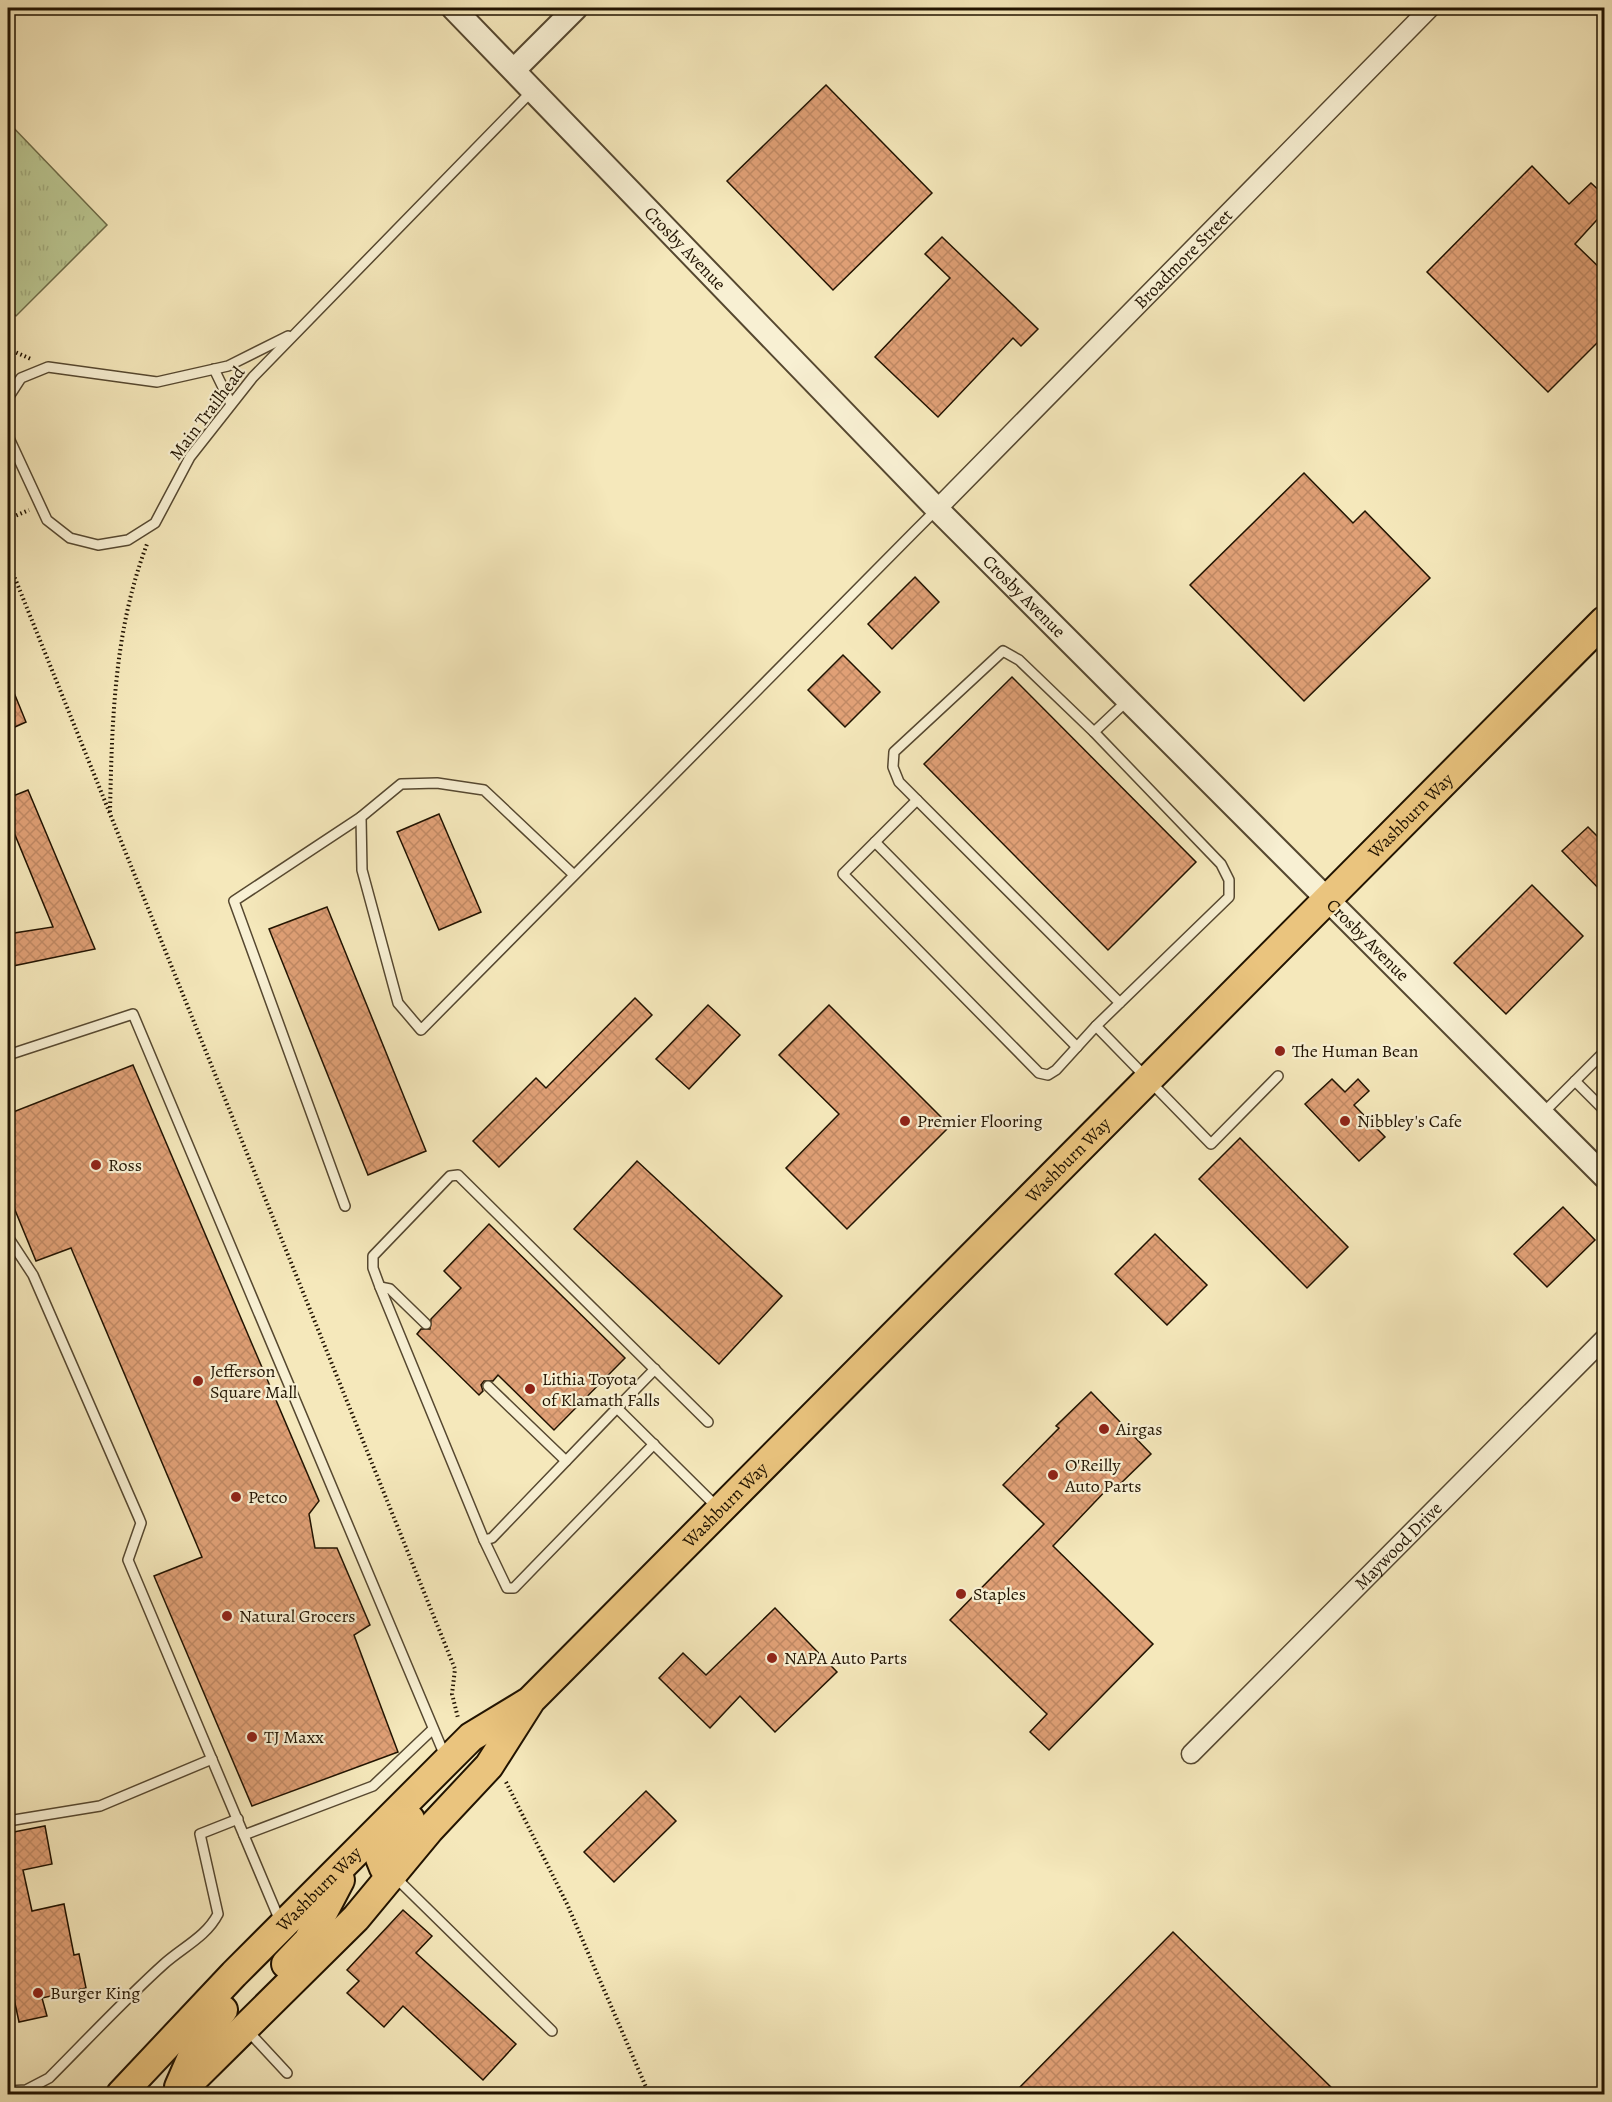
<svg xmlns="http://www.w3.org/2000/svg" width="1612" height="2102" font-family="Alegreya,serif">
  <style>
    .park { fill: url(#park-tufts); stroke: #6e6c49; stroke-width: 1.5 }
    .building { fill: url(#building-cross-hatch); stroke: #211301; stroke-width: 1.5 }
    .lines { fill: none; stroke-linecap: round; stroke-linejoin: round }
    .service-casing { stroke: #564830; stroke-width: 12 }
    .minor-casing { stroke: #564830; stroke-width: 21 }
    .tertiary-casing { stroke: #564830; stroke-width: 26 }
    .primary-casing { stroke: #211301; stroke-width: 32 }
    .path { stroke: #211301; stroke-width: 4; stroke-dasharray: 1.5 3; stroke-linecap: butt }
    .service { stroke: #f8f0d3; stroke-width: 9 }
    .minor { stroke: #f8f0d3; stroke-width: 18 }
    .tertiary { stroke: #f8f0d3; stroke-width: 22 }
    .primary { stroke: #eac47e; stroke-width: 28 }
    .poi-dot { fill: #8f2418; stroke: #f8f0d3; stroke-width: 2 }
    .labels { text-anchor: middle; stroke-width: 4.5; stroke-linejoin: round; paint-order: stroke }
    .street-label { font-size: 18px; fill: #211301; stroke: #f8f0d3 }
    .poi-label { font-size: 18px; fill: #211301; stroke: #f8f0d3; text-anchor: start }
  </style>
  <defs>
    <pattern id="park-tufts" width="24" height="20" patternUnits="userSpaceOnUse" patternTransform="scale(1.5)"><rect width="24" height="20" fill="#bac691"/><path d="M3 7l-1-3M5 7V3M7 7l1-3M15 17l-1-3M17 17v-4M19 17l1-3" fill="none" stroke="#a0a97b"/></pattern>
    <pattern id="building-cross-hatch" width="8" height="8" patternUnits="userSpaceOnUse" patternTransform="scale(1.5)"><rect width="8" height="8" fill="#e0a076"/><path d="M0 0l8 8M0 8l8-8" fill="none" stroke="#c08964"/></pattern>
  </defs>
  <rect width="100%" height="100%" fill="#f5e8bb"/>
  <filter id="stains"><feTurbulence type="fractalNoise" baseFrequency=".00333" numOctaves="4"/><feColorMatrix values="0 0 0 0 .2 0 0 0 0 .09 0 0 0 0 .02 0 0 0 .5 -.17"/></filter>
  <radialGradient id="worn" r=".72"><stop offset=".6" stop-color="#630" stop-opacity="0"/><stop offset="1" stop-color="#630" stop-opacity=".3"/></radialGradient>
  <polygon class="park" points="8,122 107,225 16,316 8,307"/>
  <g class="building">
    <polygon points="826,85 932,193 833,290 727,181"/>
    <polygon points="1532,166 1569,204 1591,183 1605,196 1605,211 1575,244 1605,273 1605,335 1548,392 1427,272"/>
    <polygon points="942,237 1038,329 1021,346 1013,338 938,417 875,357 950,278 925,254"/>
    <polygon points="1304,473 1353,523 1365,511 1430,578 1304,701 1190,585"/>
    <polygon points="915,577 939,602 892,649 868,624"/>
    <polygon points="843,655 880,692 845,727 808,690"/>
    <polygon points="1012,677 1196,862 1108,950 924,764"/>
    <polygon points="8,678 26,722 8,730"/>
    <polygon points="28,790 95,949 8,967 8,934 53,927 8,818 8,798"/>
    <polygon points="439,814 481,912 439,930 397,832"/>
    <polygon points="1588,827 1605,844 1605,895 1562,851"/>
    <polygon points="1532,885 1583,936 1506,1014 1454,963"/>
    <polygon points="327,907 426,1151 368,1175 269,929"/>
    <polygon points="635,998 652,1015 499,1167 473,1141 536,1078 546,1088"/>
    <polygon points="708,1005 740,1035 689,1089 656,1059"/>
    <polygon points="829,1005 950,1126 847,1229 786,1168 839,1114 779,1055"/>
    <polygon points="133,1065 319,1501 309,1514 315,1548 337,1548 370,1625 354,1635 398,1752 252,1806 154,1576 202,1557 71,1248 36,1261 8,1193 8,1114"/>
    <polygon points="1332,1079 1345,1092 1358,1079 1369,1091 1354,1105 1385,1137 1359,1161 1305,1104"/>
    <polygon points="1240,1138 1348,1247 1307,1288 1199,1179"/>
    <polygon points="637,1161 782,1296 719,1364 574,1229"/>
    <polygon points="1563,1207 1595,1240 1547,1287 1514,1254"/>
    <polygon points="489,1224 625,1358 554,1430 498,1375 493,1381 484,1381 481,1385 483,1391 479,1395 417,1334 421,1329 430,1329 431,1319 461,1288 444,1271"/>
    <polygon points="1155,1234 1207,1285 1167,1325 1115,1274"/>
    <polygon points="1091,1392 1151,1454 1116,1488 1112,1484 1053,1546 1153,1644 1049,1750 1030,1732 1047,1714 950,1620 1044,1524 1003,1485 1059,1428 1056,1426"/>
    <polygon points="775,1608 837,1672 775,1732 740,1696 710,1728 659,1678 683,1653 706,1675"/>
    <polygon points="646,1791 676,1821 614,1882 584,1852"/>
    <polygon points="45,1826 52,1864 23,1870 32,1911 64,1904 74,1955 79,1954 86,1988 42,1998 47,2016 19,2022 8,1971 8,1833"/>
    <polygon points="403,1910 432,1936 416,1953 516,2044 483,2080 403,2006 384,2027 347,1993 359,1981 347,1970"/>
    <polygon points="1173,1932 1338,2094 1013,2094"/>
  </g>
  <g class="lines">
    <defs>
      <g id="service">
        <polyline points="214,369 231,404"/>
        <polyline points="8,398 21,378 48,367 157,382 228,366 288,336"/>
        <polyline points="8,436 47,520 70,538 98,545 128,540 155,523 190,457 253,377 532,91"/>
        <polyline points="1094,732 1128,700"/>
        <polyline points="917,800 843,874 1039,1073 1048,1075 1056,1070 1096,1026"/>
        <polyline points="875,842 1077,1047"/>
        <polyline points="574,875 484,790 437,783 401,784 361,817 362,870 398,1003 421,1030 915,531 937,509"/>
        <polyline points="1120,1003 899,782 893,767 894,752 1003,651 1019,660 1094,732 1221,864 1229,880 1229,897 1096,1026 1211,1144 1278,1076"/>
        <polyline points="8,1055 133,1014 445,1756"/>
        <polyline points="1575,1081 1604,1110"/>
        <polyline points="1542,1114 1604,1052"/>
        <polyline points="345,1206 234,901 361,817"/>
        <polyline points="8,1237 33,1275 139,1518 141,1523 128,1560 280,1921"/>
        <polyline points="380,1287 390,1289 426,1324"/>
        <polyline points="655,1369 617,1408 718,1508"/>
        <polyline points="488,1386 566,1461"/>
        <polyline points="654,1444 514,1588 507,1588 484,1540 380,1287 373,1268 373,1256 450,1176 458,1175 708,1422"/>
        <polyline points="484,1540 492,1538 617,1408"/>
        <polyline points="8,1821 100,1806 212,1759"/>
        <polyline points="244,1835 373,1786 433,1729"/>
        <polyline points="394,1876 552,2031"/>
        <polyline points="248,2031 287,2073"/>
        <path d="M8,2091l18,-1 23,-12c38,-38 75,-78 115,-114 19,-17 42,-27 54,-50l-18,-80 38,-15"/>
      </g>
      <g id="minor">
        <path id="s1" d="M937,509l493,-501"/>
        <path id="s2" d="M1191,1754l413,-415"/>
      </g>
      <g id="tertiary">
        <path id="s3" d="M453,8l484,501 667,667"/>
        <polyline points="514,70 576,8"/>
      </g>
      <g id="primary">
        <polyline points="393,1874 384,1868 380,1858 410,1819"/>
        <polyline points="286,1964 308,1941 340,1880"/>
        <polyline points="179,2087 199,2041 223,2010"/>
        <path id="s4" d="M121,2094l113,-120 237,-237 56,-34"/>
        <path id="s5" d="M178,2094l178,-176 73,-88 60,-64 42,-66 1073,-1079"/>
      </g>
    </defs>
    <use href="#service" class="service-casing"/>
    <use href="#minor" class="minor-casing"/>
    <use href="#tertiary" class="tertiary-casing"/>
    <use href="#primary" class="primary-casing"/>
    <g class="path">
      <polyline points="8,349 31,359"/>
      <polyline points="8,519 29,510"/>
      <polyline points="8,561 455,1669 452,1694 458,1718"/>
      <path d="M110,812c2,-92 4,-181 37,-268"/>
      <polyline points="506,1782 567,1904 649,2094"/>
    </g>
    <use href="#service" class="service"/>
    <use href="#minor" class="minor"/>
    <use href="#tertiary" class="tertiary"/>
    <use href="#primary" class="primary"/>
  </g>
  <g class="poi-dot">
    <circle cx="1280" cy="1051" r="6"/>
    <circle cx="905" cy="1121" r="6"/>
    <circle cx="1345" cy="1121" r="6"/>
    <circle cx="96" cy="1165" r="6"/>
    <circle cx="198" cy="1381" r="6"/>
    <circle cx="530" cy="1389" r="6"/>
    <circle cx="1104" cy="1429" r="6"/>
    <circle cx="1053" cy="1475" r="6"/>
    <circle cx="236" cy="1497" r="6"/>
    <circle cx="961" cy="1594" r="6"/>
    <circle cx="227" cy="1616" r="6"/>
    <circle cx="772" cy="1658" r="6"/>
    <circle cx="252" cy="1737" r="6"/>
    <circle cx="38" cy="1993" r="6"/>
  </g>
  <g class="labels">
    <g class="street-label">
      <text dy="6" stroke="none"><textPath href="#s3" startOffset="334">Crosby Avenue</textPath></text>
      <text dy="6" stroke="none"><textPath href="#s1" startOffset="351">Broadmore Street</textPath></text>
      <text transform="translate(207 413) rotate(-53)" y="6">Main Trailhead</text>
      <text dy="6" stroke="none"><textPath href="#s3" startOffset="820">Crosby Avenue</textPath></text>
      <text dy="6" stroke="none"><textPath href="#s5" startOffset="1778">Washburn Way</textPath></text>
      <text dy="6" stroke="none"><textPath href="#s3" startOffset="1306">Crosby Avenue</textPath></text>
      <text dy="6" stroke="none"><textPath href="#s5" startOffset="1292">Washburn Way</textPath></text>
      <text dy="6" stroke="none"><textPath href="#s5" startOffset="806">Washburn Way</textPath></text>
      <text dy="6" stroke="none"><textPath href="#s2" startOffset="294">Maywood Drive</textPath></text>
      <text dy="6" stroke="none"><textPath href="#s4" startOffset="285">Washburn Way</textPath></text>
    </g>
    <g class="poi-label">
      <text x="1292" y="1057">The Human Bean</text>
      <text x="917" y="1127">Premier Flooring</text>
      <text x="1357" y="1127">Nibbley's Cafe</text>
      <text x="108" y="1171">Ross</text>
      <text x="210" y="1377">Jefferson<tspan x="210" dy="21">Square Mall</tspan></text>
      <text x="542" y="1385">Lithia Toyota<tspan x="542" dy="21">of Klamath Falls</tspan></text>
      <text x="1116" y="1435">Airgas</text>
      <text x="1065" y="1471">O'Reilly<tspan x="1065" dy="21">Auto Parts</tspan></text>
      <text x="248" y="1503">Petco</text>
      <text x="973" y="1600">Staples</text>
      <text x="239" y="1622">Natural Grocers</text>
      <text x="784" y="1664">NAPA Auto Parts</text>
      <text x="264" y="1743">TJ Maxx</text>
      <text x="50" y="1999">Burger King</text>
    </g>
  </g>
  <rect width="1612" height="2102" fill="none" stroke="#f5e8bb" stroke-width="30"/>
  <rect x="9" y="9" width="1594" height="2084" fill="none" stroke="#211301" stroke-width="3"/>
  <rect x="15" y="15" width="1582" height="2072" fill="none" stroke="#211301" stroke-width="1.5"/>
  <rect width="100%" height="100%" filter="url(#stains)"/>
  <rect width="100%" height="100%" fill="url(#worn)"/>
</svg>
